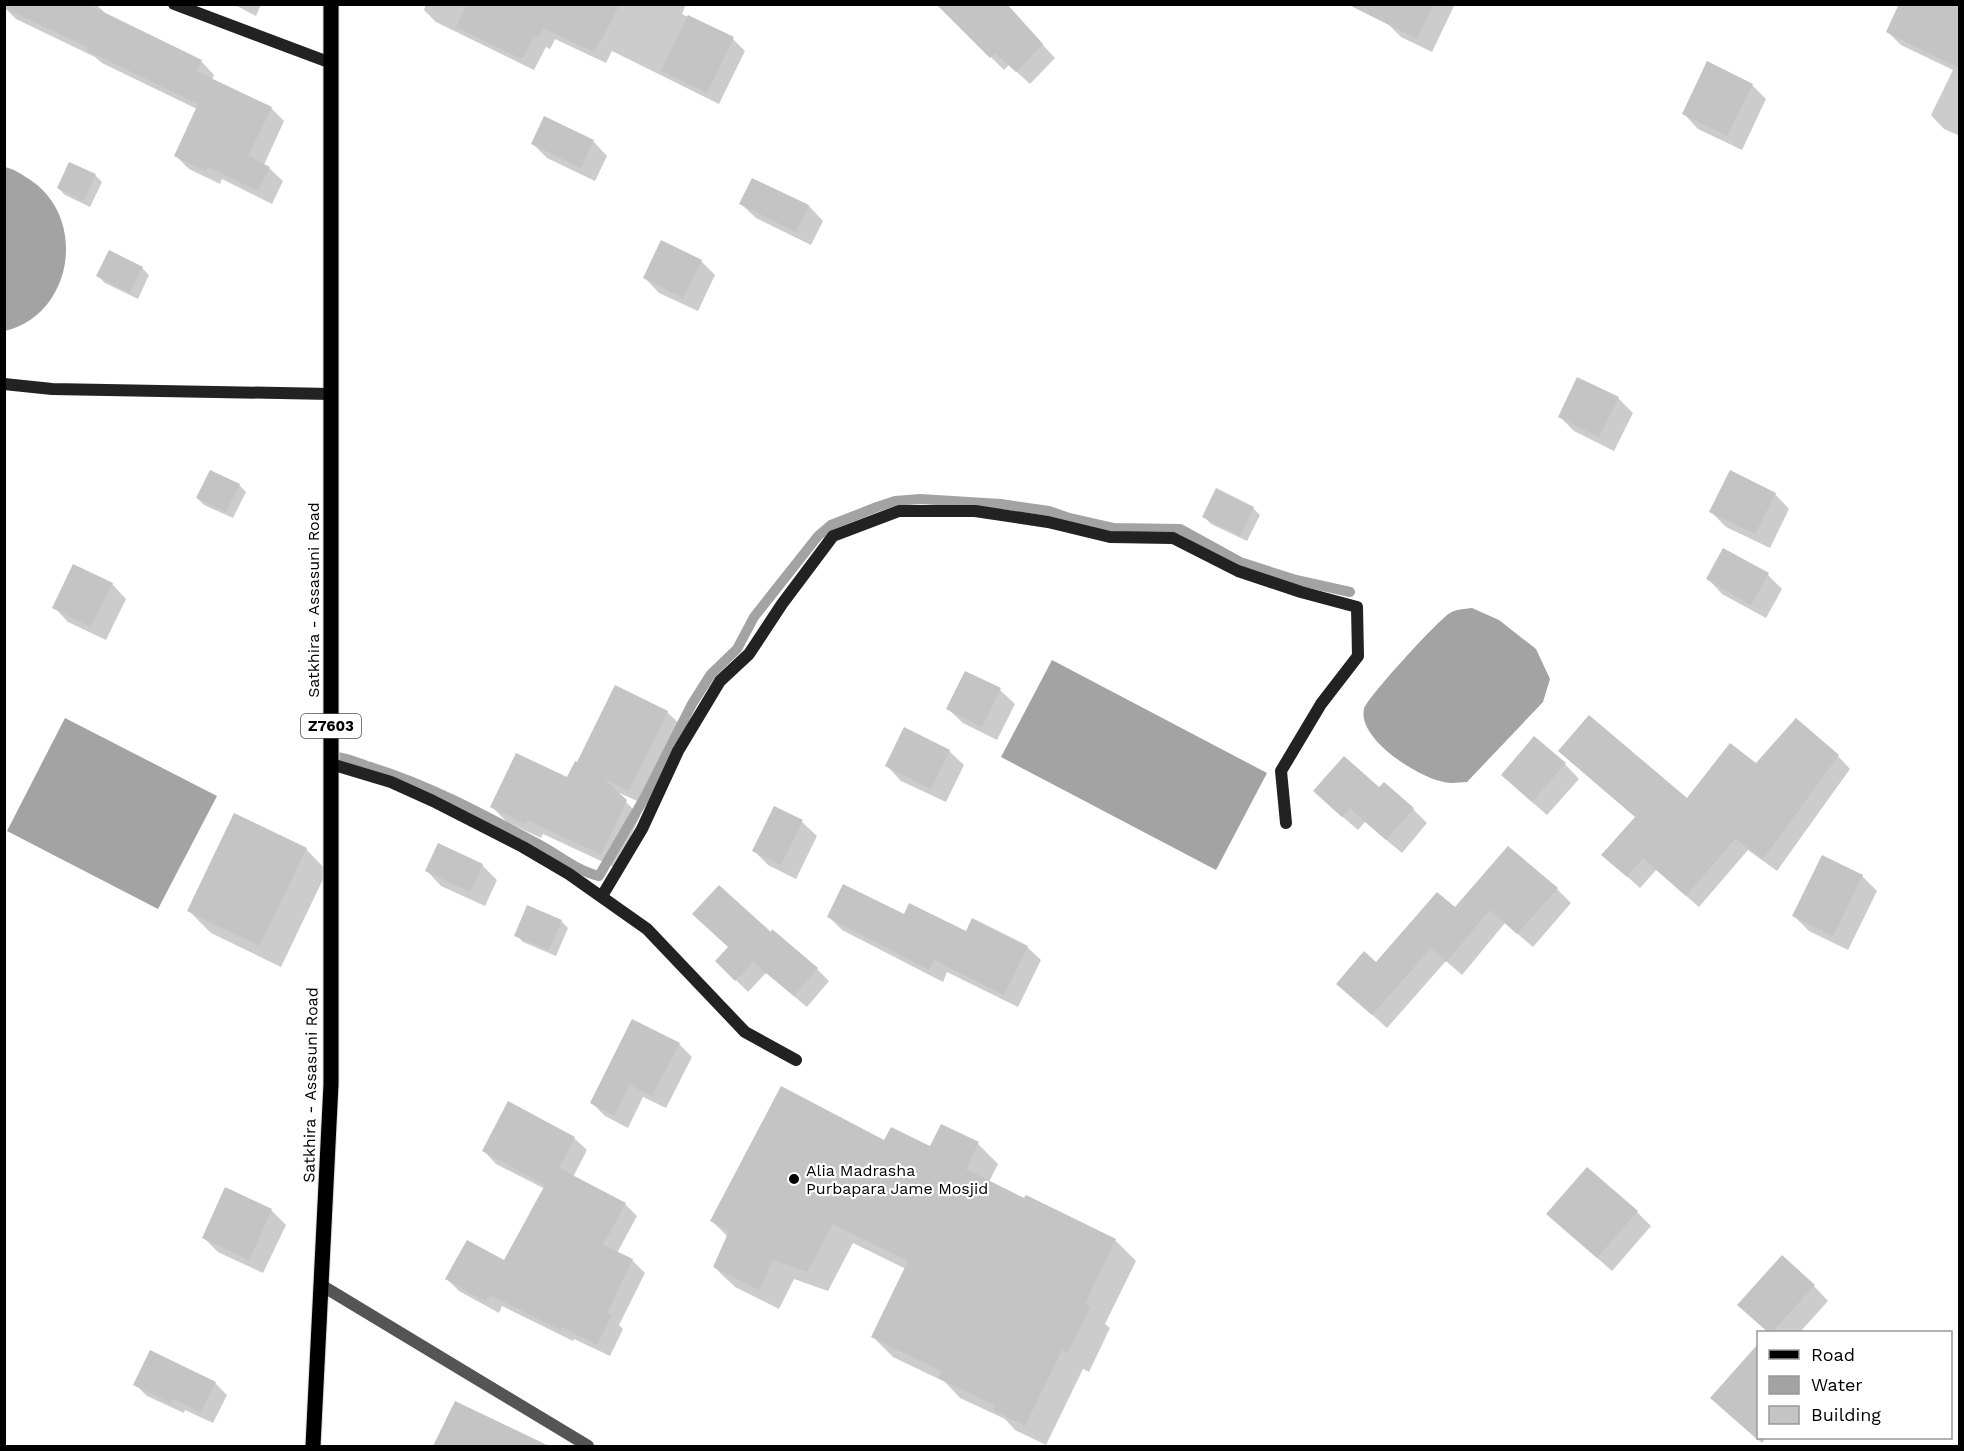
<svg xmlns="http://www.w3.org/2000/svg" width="1964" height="1451" font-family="'Work Sans',sans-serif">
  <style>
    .water { fill: #a3a3a3 }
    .shadow { fill: #0003 }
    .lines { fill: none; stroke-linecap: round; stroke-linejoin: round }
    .stream { stroke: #a3a3a3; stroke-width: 10 }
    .building { fill: #c4c4c4 }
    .primary-casing { stroke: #dbdbdb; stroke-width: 17 }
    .street { stroke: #555; stroke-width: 12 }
    .secondary { stroke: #222; stroke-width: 12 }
    .primary { stroke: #000; stroke-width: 15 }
    .poi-dot { fill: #000; stroke: #fff; stroke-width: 2 }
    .labels { text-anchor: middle; stroke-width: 4.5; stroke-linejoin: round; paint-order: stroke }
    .shield { fill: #fff; stroke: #4c4c4c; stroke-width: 1.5 }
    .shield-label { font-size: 15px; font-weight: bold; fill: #000 }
    .street-label { font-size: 16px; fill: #000; stroke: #fff }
    .poi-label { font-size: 16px; fill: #000; stroke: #fff; text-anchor: start }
  </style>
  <rect width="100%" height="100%" fill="#fff"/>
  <g class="water">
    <path d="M5,167c9,2 16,7 24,12 59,38 45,135 -24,152z"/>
    <path d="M1472,608l27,12 37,29 14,30 -7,23 -76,80c-7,0 -16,2 -23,0 -25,-4 -87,-43 -80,-73 2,-10 74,-89 86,-96 5,-4 15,-4 22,-5z"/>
    <polygon points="1052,660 1267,773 1216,870 1001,757"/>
    <polygon points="65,718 217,796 158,909 7,831"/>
  </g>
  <g class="shadow">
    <polygon points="4,4 96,4 108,16 201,61 214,75 212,80 271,108 284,121 264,165 269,168 283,181 272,204 222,179 220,184 189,169 176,156 197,109 102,63 95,57 16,19 6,9"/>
    <polygon points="233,4 261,4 256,16"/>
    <polygon points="426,4 686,4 682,14 733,39 745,51 719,104 612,51 606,63 555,39 550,49 546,47 534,70 436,22 424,10"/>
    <polygon points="1005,4 1055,58 1030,84 1009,65 1004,70 947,13"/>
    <polygon points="1395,4 1455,4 1432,52 1401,37 1386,22"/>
    <polygon points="1900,4 1960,4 1960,136 1944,129 1931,115 1953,70 1901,45 1887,31"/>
    <polygon points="1752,85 1766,99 1742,150 1698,129 1684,114"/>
    <polygon points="593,141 607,156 595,181 547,158 532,143"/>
    <polygon points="95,175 102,182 90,207 65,195 58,188"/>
    <polygon points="753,180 809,206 823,221 811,245 756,218 741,204"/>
    <polygon points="701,261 715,275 698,311 659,293 645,278"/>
    <polygon points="142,268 149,275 138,299 105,283 98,276"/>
    <polygon points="1618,398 1633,413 1614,451 1574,431 1560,417"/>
    <polygon points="239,485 246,492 233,518 204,505 197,498"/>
    <polygon points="1775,494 1789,509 1770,548 1726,527 1711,512"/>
    <polygon points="1253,508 1260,515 1247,541 1211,524 1204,517"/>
    <polygon points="1768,575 1782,589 1766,618 1722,594 1708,579"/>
    <polygon points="112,584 126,599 106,640 68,622 54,607"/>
    <polygon points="1000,690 1015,704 997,740 963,723 948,709"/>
    <polygon points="667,712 682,726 644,804 615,791 640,816 616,868 543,834 541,838 507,822 492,807 568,779 578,764"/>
    <polygon points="949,751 964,765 946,802 901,781 887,766"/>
    <polygon points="1838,756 1850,769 1777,871 1748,850 1699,907 1656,870 1640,888 1603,855 1636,818 1687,800 1757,765"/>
    <polygon points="1565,764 1579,779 1547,815 1517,789"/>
    <polygon points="1330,806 1413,809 1427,823 1402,853 1365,822 1358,830"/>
    <polygon points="802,822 817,836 796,879 768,865 754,851"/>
    <polygon points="306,849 327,871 281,967 211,933 189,911"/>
    <polygon points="1823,857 1862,876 1877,891 1848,950 1809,931 1794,916"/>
    <polygon points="482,865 497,880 485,906 441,886 427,871"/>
    <polygon points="1557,889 1571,903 1533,947 1505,923 1462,975 1446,961 1387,1028 1338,984 1376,964 1455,909"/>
    <polygon points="905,916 1027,947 1041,960 1018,1007 947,972 943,982 842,930 829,917"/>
    <polygon points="561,921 568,928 556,956 523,942 516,935"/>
    <polygon points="771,935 817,969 829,981 807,1007 766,973 748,992 729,973"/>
    <polygon points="633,1021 679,1044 692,1057 666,1108 643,1097 628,1128 605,1116 592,1103"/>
    <polygon points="574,1138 587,1150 573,1177 625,1204 637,1216 617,1253 632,1260 645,1273 619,1325 623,1329 610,1356 574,1339 573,1341 502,1306 499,1313 459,1291 447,1279 505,1263 545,1189 496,1164 484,1151"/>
    <polygon points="885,1142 931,1148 978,1144 998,1164 989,1182 1025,1200 1026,1197 1116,1241 1136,1261 1105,1324 1110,1328 1089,1372 1083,1369 1046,1445 1015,1430 1005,1419 960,1398 945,1382 893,1357 873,1337 906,1269 853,1243 828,1291 794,1279 779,1309 735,1287 714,1267 728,1237 712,1221"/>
    <polygon points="271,1210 286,1225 263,1273 218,1252 204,1238"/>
    <polygon points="1637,1212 1651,1226 1612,1271 1563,1228"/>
    <polygon points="1814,1286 1828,1301 1800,1332 1768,1332 1753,1319"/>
    <polygon points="1758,1347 1758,1438 1766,1438 1762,1443 1712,1398"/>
    <polygon points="215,1383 227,1395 213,1423 185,1410 184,1413 147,1396 135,1384"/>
    <polygon points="455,1403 527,1445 526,1446 435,1446"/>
  </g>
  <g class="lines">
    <path class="stream" d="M336,757c11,1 20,5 31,9 60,18 116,48 171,78 21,11 39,27 61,32l46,-79 47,-93 19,-30 26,-25 17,-32 64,-81 13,-11 46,-18 18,-6 25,-2 81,5 48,7 20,7 44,10 67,1 60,33 56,18 54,12"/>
  </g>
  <g class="building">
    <polygon points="4,4 87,4 202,60 196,71 272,107 248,156 270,167 258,191 208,167 206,171 174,156 198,104 86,50 88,47 4,8"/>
    <polygon points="467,4 620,4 601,41 599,41 594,52 543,28 538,38 534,36 522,59 456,27"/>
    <polygon points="936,4 1007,4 1043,44 1016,72 995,53 990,58"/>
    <polygon points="1347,4 1434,4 1417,39"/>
    <polygon points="1899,4 1959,4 1959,68 1886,32"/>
    <polygon points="688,15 734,37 707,93 661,71"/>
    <polygon points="1707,61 1753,84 1727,136 1682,114"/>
    <polygon points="544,116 594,140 581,168 531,144"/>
    <polygon points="69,162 96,174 83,201 57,188"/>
    <polygon points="752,178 809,205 796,232 739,204"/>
    <polygon points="661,240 702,260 683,298 643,278"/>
    <polygon points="109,250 143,267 130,293 96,276"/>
    <polygon points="1577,377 1619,397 1599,437 1558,417"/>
    <polygon points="210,470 240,484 226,512 196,498"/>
    <polygon points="1730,470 1776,493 1755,534 1709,512"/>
    <polygon points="1216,488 1254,507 1240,536 1202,517"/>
    <polygon points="1723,548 1769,573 1751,605 1706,579"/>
    <polygon points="73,564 113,583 91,627 52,608"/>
    <polygon points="965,671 1001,688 982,727 946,709"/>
    <polygon points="615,685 668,711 629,791 603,778 627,800 601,855 528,820 526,824 490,807 516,753 567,777 575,761 577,762"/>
    <polygon points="1589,715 1687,798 1730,743 1756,763 1796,718 1839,755 1763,859 1735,839 1686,896 1643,858 1627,877 1601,855 1635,817 1558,751"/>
    <polygon points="904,727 950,750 931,789 885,766"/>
    <polygon points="1534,736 1566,763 1532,802 1501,775"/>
    <polygon points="1344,756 1379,787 1384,782 1414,808 1386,840 1350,808 1342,817 1313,791"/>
    <polygon points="774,806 803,820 781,865 752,851"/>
    <polygon points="234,813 307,848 259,946 187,911"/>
    <polygon points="438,843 483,864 470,892 425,871"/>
    <polygon points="1508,846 1558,888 1517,934 1490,910 1446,962 1431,948 1372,1015 1336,984 1364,951 1376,962 1437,892 1455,907"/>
    <polygon points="1822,855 1863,875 1833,936 1792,916"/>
    <polygon points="843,884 904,914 909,903 966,931 972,918 1028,946 1004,995 934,960 929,970 827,917"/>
    <polygon points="719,885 771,932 772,929 818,968 794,996 753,962 735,981 715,961 728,947 692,914"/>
    <polygon points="527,905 562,920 549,950 514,936"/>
    <polygon points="632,1019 680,1043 652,1096 630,1085 614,1116 590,1103"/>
    <polygon points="781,1086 884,1140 891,1127 930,1146 941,1124 979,1142 966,1169 1024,1198 1026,1195 1116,1239 1085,1304 1090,1307 1068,1353 1062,1350 1025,1426 993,1410 995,1406 938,1378 941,1371 871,1337 908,1261 833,1224 807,1272 773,1260 759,1290 713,1267 729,1231 710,1221"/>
    <polygon points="508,1101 575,1137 559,1168 626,1203 603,1245 633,1259 607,1313 612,1315 597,1345 561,1327 560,1330 490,1295 486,1302 445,1279 467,1240 504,1260 545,1185 482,1151"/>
    <polygon points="1587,1167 1638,1211 1597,1258 1546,1214"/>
    <polygon points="225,1187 272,1209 249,1260 202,1238"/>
    <polygon points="1782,1255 1815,1285 1772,1332 1768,1332 1737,1305"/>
    <polygon points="1758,1344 1758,1440 1710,1398"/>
    <polygon points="150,1350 216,1382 201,1412 173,1399 171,1403 133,1385"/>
    <polygon points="455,1401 549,1446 433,1446"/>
  </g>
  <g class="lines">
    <defs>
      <polyline id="primary" points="313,1446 331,1084 331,4"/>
    </defs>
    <use href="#primary" class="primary-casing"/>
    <polyline class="street" points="321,1285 588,1446"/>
    <g class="secondary">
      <polyline points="174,4 331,63"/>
      <polyline points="4,384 52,389 331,394"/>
      <polyline points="331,764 391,782 433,801 523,847 569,874 647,929 745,1032 796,1060"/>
      <polyline points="602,896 642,829 678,751 720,681 749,654 782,604 833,536 899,511 975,511 1048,522 1110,537 1173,538 1238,571 1301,592 1357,607 1358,656 1321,704 1281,771 1286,823"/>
    </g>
    <use href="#primary" class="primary"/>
  </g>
  <circle class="poi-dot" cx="794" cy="1179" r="6"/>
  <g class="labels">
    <rect class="shield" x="301" y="714" width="60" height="24" rx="4.5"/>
    <g class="shield-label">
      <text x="331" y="731">Z7603</text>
    </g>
    <g class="street-label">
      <text transform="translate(313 600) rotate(-90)" y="6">Satkhira - Assasuni Road</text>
      <text transform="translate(310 1085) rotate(-89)" y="6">Satkhira - Assasuni Road</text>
    </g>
    <g class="poi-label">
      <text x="806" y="1176">Alia Madrasha<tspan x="806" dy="18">Purbapara Jame Mosjid</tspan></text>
    </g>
  </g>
  <rect width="1964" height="1451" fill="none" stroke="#000000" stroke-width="12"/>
  <rect x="1757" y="1331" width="195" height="108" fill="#ffffff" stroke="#999999" stroke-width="1.5"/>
  <rect x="1769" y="1350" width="30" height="9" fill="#000000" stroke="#999999" stroke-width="1.5"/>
  <text x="1811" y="1361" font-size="18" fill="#000000">Road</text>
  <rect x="1769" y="1376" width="30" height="18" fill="#a3a3a3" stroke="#999999" stroke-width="1.5"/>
  <text x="1811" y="1391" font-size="18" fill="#000000">Water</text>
  <rect x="1769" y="1406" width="30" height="18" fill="#c4c4c4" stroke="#999999" stroke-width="1.5"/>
  <text x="1811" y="1421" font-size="18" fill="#000000">Building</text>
</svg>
